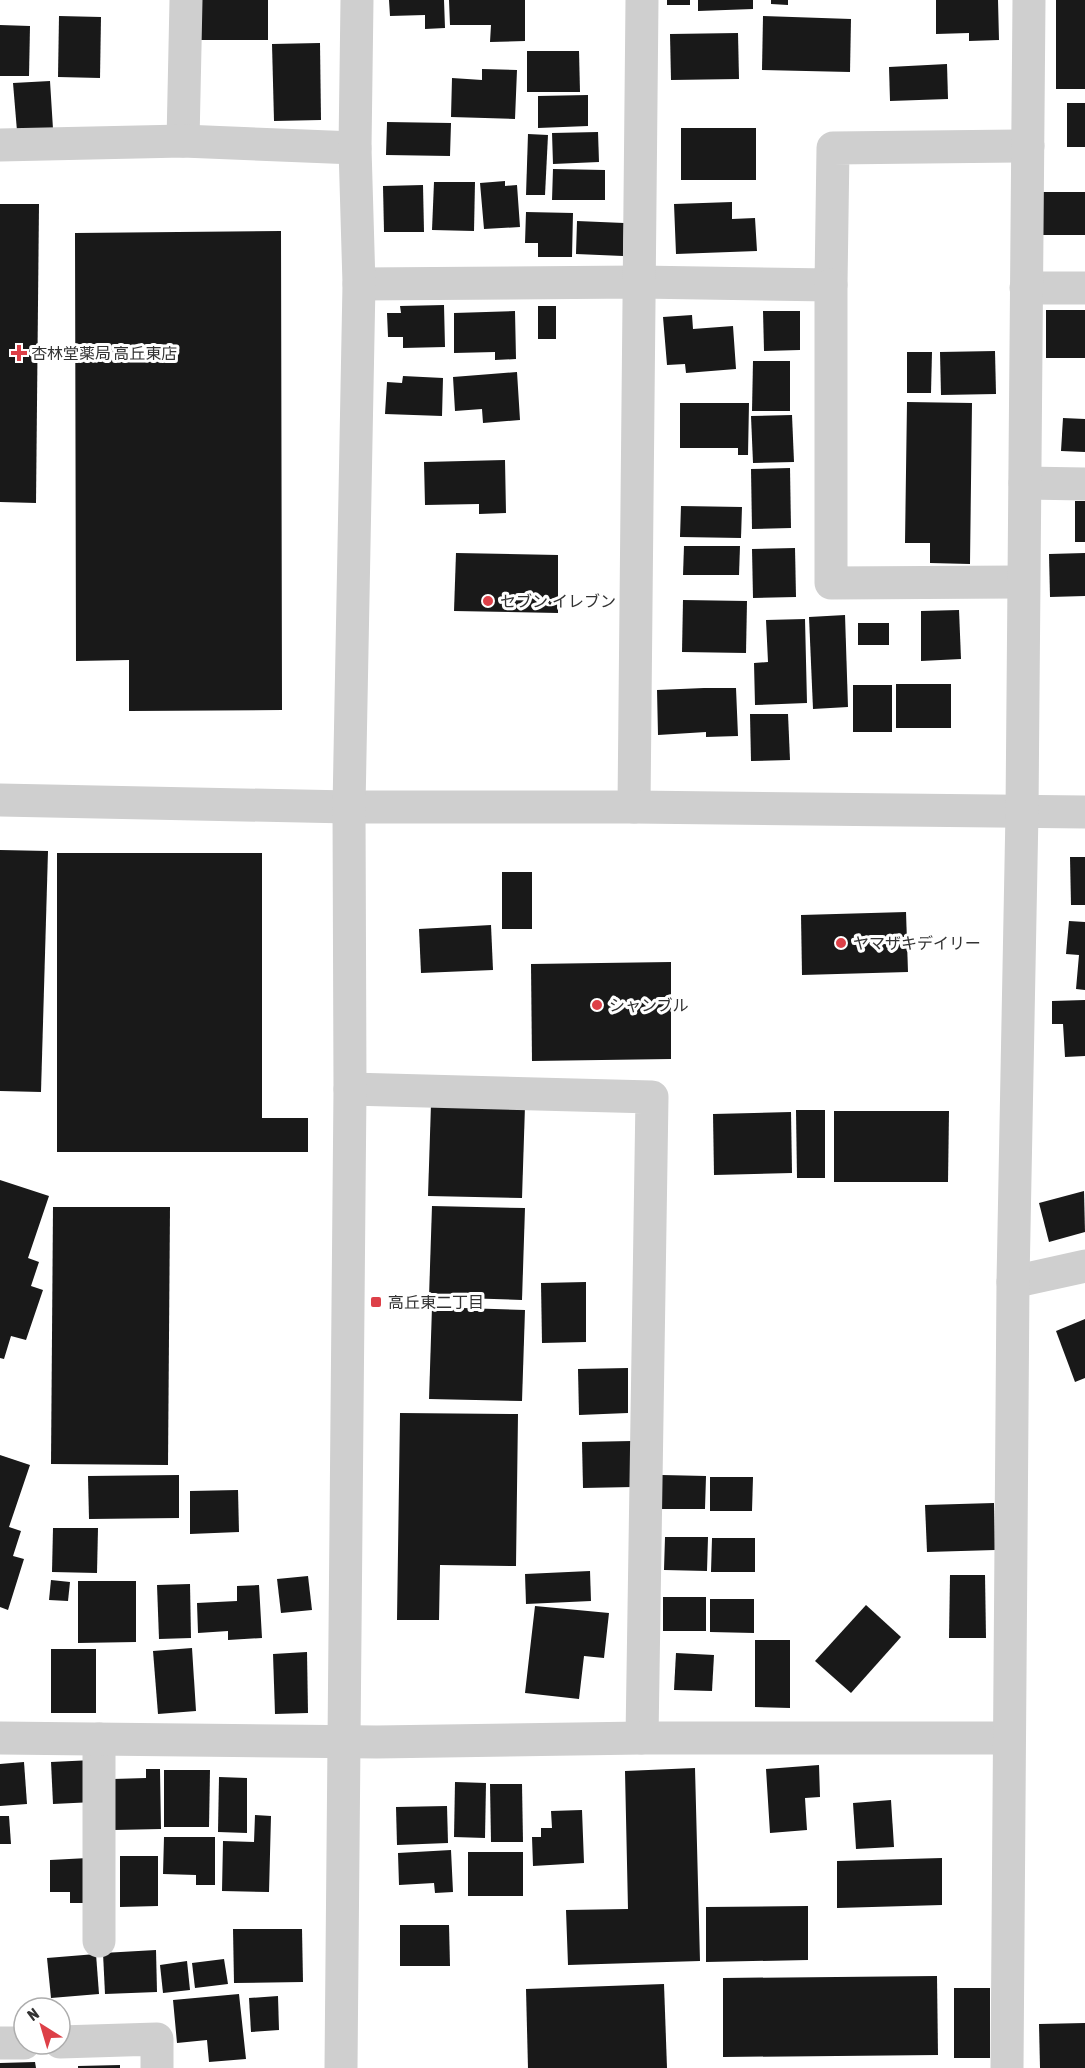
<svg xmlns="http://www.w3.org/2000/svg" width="1085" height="2068" font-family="'Asap Condensed','Noto Sans JP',sans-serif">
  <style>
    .building { fill: #191919 }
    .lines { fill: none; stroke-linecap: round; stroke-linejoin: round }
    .minor { stroke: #cfcfcf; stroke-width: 33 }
    .tertiary { stroke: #cfcfcf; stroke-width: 33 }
    .poi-dot { fill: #dd4048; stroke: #fff; stroke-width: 2 }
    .labels { text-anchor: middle; stroke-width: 6; stroke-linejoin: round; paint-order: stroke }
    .poi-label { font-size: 16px; fill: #323232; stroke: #fff; text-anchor: start }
  </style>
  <rect width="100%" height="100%" fill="#fff"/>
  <g class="building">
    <rect x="199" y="0" width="69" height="40"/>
    <polygon points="389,0 444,0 445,28 425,29 425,15 390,16"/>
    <polygon points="449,0 525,0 525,41 490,42 491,25 450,25"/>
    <rect x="667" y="0" width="23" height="5"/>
    <polygon points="698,0 753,0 753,9 698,11"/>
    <polygon points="771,0 788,0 788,5 771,4"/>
    <polygon points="936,0 998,0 999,40 969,41 969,33 936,34"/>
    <rect x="1056" y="0" width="29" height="89"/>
    <polygon points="59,16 101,17 100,78 58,77"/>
    <polygon points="763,16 851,19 850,72 762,70"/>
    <polygon points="0,25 30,26 29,76 0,76"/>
    <polygon points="738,33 739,79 671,80 670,34"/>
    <polygon points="320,43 321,120 274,121 272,44"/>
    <polygon points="527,51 579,51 580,92 527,92"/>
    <polygon points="947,64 948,99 890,101 889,67"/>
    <polygon points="482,69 517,70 515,119 451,117 452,78 482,80"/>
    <polygon points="50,81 53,129 17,131 13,83"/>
    <polygon points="588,95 588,126 538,128 538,96"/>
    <rect x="1067" y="103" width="18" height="44"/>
    <polygon points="387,122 451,123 450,156 386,155"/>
    <rect x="681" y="128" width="75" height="52"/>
    <polygon points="598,132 599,162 553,164 552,133"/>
    <polygon points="528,134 548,135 545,195 526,195"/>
    <polygon points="553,169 605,170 605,200 552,200"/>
    <polygon points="505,181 505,186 517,185 520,227 484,229 480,183"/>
    <polygon points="434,182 475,182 474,231 432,230"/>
    <polygon points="423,185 424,232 384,232 383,186"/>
    <polygon points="1041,192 1085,192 1085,235 1042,235"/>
    <polygon points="732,202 732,219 755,218 757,251 676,254 674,204"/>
    <polygon points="0,204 39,204 36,503 0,502"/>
    <polygon points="526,212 573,213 572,257 538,257 538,243 525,243"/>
    <polygon points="577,221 624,223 623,256 576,254"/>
    <polygon points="281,231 282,710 129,711 129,660 76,661 75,233"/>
    <polygon points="444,305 445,347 403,348 403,337 388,337 387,313 401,313 400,306"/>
    <rect x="538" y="306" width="18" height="33"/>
    <rect x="1046" y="310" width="39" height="48"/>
    <polygon points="515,311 516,359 495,360 495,352 454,353 454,313"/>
    <polygon points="763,311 800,311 800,350 764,351"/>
    <polygon points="692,315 693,329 733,326 736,369 686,373 685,364 667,365 663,317"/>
    <polygon points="995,351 996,394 941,395 940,352"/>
    <polygon points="907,352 932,352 931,393 907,393"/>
    <polygon points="753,361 790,361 790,411 752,411"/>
    <polygon points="517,372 520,420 483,423 482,409 455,411 453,377"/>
    <polygon points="403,376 443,378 442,416 385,414 387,382 402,383"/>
    <polygon points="907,402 972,403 970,564 930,563 930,543 905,543"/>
    <polygon points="680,403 749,403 748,455 738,455 738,448 680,448"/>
    <polygon points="792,415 794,462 753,463 751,416"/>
    <polygon points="1063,418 1085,419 1085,452 1061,451"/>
    <polygon points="505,460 506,513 479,514 479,504 425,505 424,462"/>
    <polygon points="790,468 791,528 752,529 751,469"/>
    <rect x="1075" y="501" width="10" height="41"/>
    <polygon points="681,506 742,507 741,538 680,537"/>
    <polygon points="684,546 740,546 739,575 683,575"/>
    <polygon points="795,548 796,597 753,598 752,549"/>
    <polygon points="456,553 558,555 558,613 454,611"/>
    <polygon points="1085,553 1085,596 1050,597 1049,554"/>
    <polygon points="683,600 747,601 746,653 682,652"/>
    <polygon points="959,610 961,659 921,661 921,611"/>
    <polygon points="845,615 848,707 813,709 809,617"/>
    <polygon points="805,619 807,703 755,705 754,663 768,662 766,620"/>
    <rect x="858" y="623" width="31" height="22"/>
    <rect x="896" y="684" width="55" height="44"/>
    <rect x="853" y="685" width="39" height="47"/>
    <polygon points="704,688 736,688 738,736 706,737 706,732 658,735 657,690"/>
    <polygon points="750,714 788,714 790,760 751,761"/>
    <polygon points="0,850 48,851 41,1092 0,1091"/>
    <polygon points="57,853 262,853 262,1118 308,1118 308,1152 57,1152"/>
    <polygon points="1070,857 1085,857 1085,905 1071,905"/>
    <rect x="502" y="872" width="30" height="57"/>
    <polygon points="906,912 908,972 802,975 801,915"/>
    <polygon points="1069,921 1085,922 1085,990 1076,989 1079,955 1066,954"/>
    <polygon points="491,925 493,970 421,973 419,929"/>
    <polygon points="671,962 671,1059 532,1061 531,964"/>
    <polygon points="1085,1000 1085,1056 1065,1057 1063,1024 1052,1024 1052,1001"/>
    <polygon points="431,1104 525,1106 522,1198 428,1196"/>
    <polygon points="796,1110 825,1110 825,1178 797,1178"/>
    <polygon points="834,1111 949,1111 948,1182 834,1182"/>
    <polygon points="791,1112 792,1173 714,1175 713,1114"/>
    <polygon points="0,1180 49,1196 28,1258 39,1262 31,1286 43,1290 26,1340 11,1336 4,1359 0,1358"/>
    <polygon points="1084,1191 1085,1232 1049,1242 1039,1203"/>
    <polygon points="432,1206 525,1208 522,1300 429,1297"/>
    <polygon points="53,1207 170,1207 168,1465 51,1464"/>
    <polygon points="586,1282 586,1342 542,1343 541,1283"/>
    <polygon points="432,1307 525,1310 522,1401 429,1399"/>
    <polygon points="1085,1319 1085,1378 1075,1382 1056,1331"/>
    <polygon points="628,1368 628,1413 579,1415 578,1369"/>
    <polygon points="400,1413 518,1414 516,1566 440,1565 439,1620 397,1620"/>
    <polygon points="632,1441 633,1487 583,1488 582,1442"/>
    <polygon points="0,1455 30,1465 9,1527 21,1531 13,1556 24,1559 8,1610 0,1607"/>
    <polygon points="179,1475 179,1518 89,1519 88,1476"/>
    <polygon points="662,1475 706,1476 705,1509 662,1509"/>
    <polygon points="710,1477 753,1477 752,1511 710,1511"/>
    <polygon points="238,1490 239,1532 190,1534 190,1491"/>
    <polygon points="994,1503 995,1550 927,1552 925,1505"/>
    <polygon points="53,1528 98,1528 97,1573 52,1572"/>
    <polygon points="665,1537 708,1537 707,1571 664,1570"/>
    <polygon points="712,1538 755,1538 755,1572 711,1572"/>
    <polygon points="590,1571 591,1601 526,1604 525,1574"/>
    <polygon points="950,1575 985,1575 986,1638 949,1638"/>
    <polygon points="308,1576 312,1610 281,1613 277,1579"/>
    <polygon points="51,1580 70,1582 68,1601 49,1600"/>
    <polygon points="78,1581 136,1581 136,1642 78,1643"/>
    <polygon points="190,1584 191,1638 159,1639 157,1585"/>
    <polygon points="259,1585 262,1638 228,1640 228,1631 198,1633 197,1603 237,1601 237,1586"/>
    <rect x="663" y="1597" width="43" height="34"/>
    <polygon points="710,1599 754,1599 754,1633 710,1632"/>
    <polygon points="866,1605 901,1637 851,1693 815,1661"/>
    <polygon points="535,1606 609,1613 604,1658 584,1656 579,1699 525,1693"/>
    <polygon points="755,1640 790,1640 790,1708 755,1707"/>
    <polygon points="192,1648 196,1711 158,1714 153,1651"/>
    <rect x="51" y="1649" width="45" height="64"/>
    <polygon points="307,1652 308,1713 275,1714 273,1654"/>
    <polygon points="676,1653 714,1655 712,1691 674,1690"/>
    <polygon points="93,1760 94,1802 53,1804 51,1762"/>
    <polygon points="24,1762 27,1804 0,1806 0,1764"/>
    <polygon points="819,1765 820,1797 805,1798 807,1830 770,1833 766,1769"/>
    <polygon points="695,1768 700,1961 568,1965 566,1910 628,1909 625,1771"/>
    <polygon points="146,1769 160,1769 161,1829 114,1830 113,1779 146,1778"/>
    <polygon points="164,1770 210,1770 209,1827 164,1827"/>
    <polygon points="219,1777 247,1778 247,1833 218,1832"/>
    <polygon points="455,1782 486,1783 485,1838 454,1837"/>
    <polygon points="490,1784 522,1784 523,1842 491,1842"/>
    <polygon points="891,1800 894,1847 856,1849 853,1803"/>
    <polygon points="447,1806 448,1843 397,1845 396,1807"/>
    <polygon points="582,1810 584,1863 533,1866 532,1837 541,1837 541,1828 552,1828 551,1811"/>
    <polygon points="255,1815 271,1816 269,1892 222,1891 223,1841 254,1842"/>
    <polygon points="0,1816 9,1816 11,1844 0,1844"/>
    <polygon points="164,1837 215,1837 215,1885 196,1885 196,1875 163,1874"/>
    <polygon points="451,1850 453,1892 435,1893 434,1883 399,1885 398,1853"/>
    <rect x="468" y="1852" width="55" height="44"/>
    <polygon points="120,1856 158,1856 158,1906 120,1907"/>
    <polygon points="88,1858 90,1903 70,1903 70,1892 50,1892 50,1860"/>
    <polygon points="942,1858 942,1905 837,1908 837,1861"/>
    <polygon points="808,1906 808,1960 706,1962 706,1907"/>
    <polygon points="400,1925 449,1925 450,1966 400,1966"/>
    <polygon points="233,1929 302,1929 303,1982 234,1983"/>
    <polygon points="156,1950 157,1992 105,1994 103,1953"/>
    <polygon points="96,1954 99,1994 51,1998 47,1958"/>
    <polygon points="224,1959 228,1984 195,1988 192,1963"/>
    <polygon points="187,1961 190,1990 163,1993 160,1965"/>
    <polygon points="937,1976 938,2055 723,2057 723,1978"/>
    <polygon points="664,1984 667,2068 528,2068 526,1989"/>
    <rect x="954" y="1988" width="36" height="70"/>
    <polygon points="239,1994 246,2059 209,2062 207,2040 177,2043 173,2000"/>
    <polygon points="278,1996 279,2030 251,2032 249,1998"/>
    <polygon points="1085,2023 1085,2068 1040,2068 1039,2024"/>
    <polygon points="35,2062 36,2068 0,2068 0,2063"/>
    <polygon points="120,2065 120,2068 78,2068 78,2066"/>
  </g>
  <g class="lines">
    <g class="minor">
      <polyline points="183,141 186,0"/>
      <polyline points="0,145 183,141 355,148"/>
      <polyline points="359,284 639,282 831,285 833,148 1028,146"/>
      <polyline points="831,285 831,583 1023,582"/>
      <polyline points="1026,288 1085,288"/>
      <polyline points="1025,483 1085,484"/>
      <polyline points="634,807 642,0"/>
      <polyline points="350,1089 652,1097 642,1738"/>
      <polyline points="1013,1282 1085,1266"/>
      <polyline points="99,1941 99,1739"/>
      <polyline points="60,2042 157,2039 157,2068"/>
      <polyline points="0,2043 24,2043"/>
    </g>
    <g class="tertiary">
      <polyline points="0,800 349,807 634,807 1085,812"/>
      <polyline points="0,1738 377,1742 642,1738 1008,1738"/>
      <polyline points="341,2068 350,1089 349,807 359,284 355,148 357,0"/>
      <polyline points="1007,2068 1013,1282 1022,812 1029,0"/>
    </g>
  </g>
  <g class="poi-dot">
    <path d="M16 344h6v6h6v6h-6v6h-6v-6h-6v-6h6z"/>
    <circle cx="488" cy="601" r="6"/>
    <circle cx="841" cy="943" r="6"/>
    <circle cx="597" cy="1005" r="6"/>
    <rect x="370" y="1296" width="12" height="12" rx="3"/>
  </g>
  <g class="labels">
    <g class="poi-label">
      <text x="31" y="359">杏林堂薬局 高丘東店</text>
      <text x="500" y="607">セブン-イレブン</text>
      <text x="853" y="949">ヤマザキデイリー</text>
      <text x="609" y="1011">シャンブル</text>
      <text x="388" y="1308">高丘東二丁目</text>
    </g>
  </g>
  <g transform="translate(42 2026) rotate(323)"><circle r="28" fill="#ffffff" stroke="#adadad" stroke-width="1.5"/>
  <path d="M0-4.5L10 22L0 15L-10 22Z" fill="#dd4048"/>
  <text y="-9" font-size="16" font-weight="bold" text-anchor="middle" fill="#323232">N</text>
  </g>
</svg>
